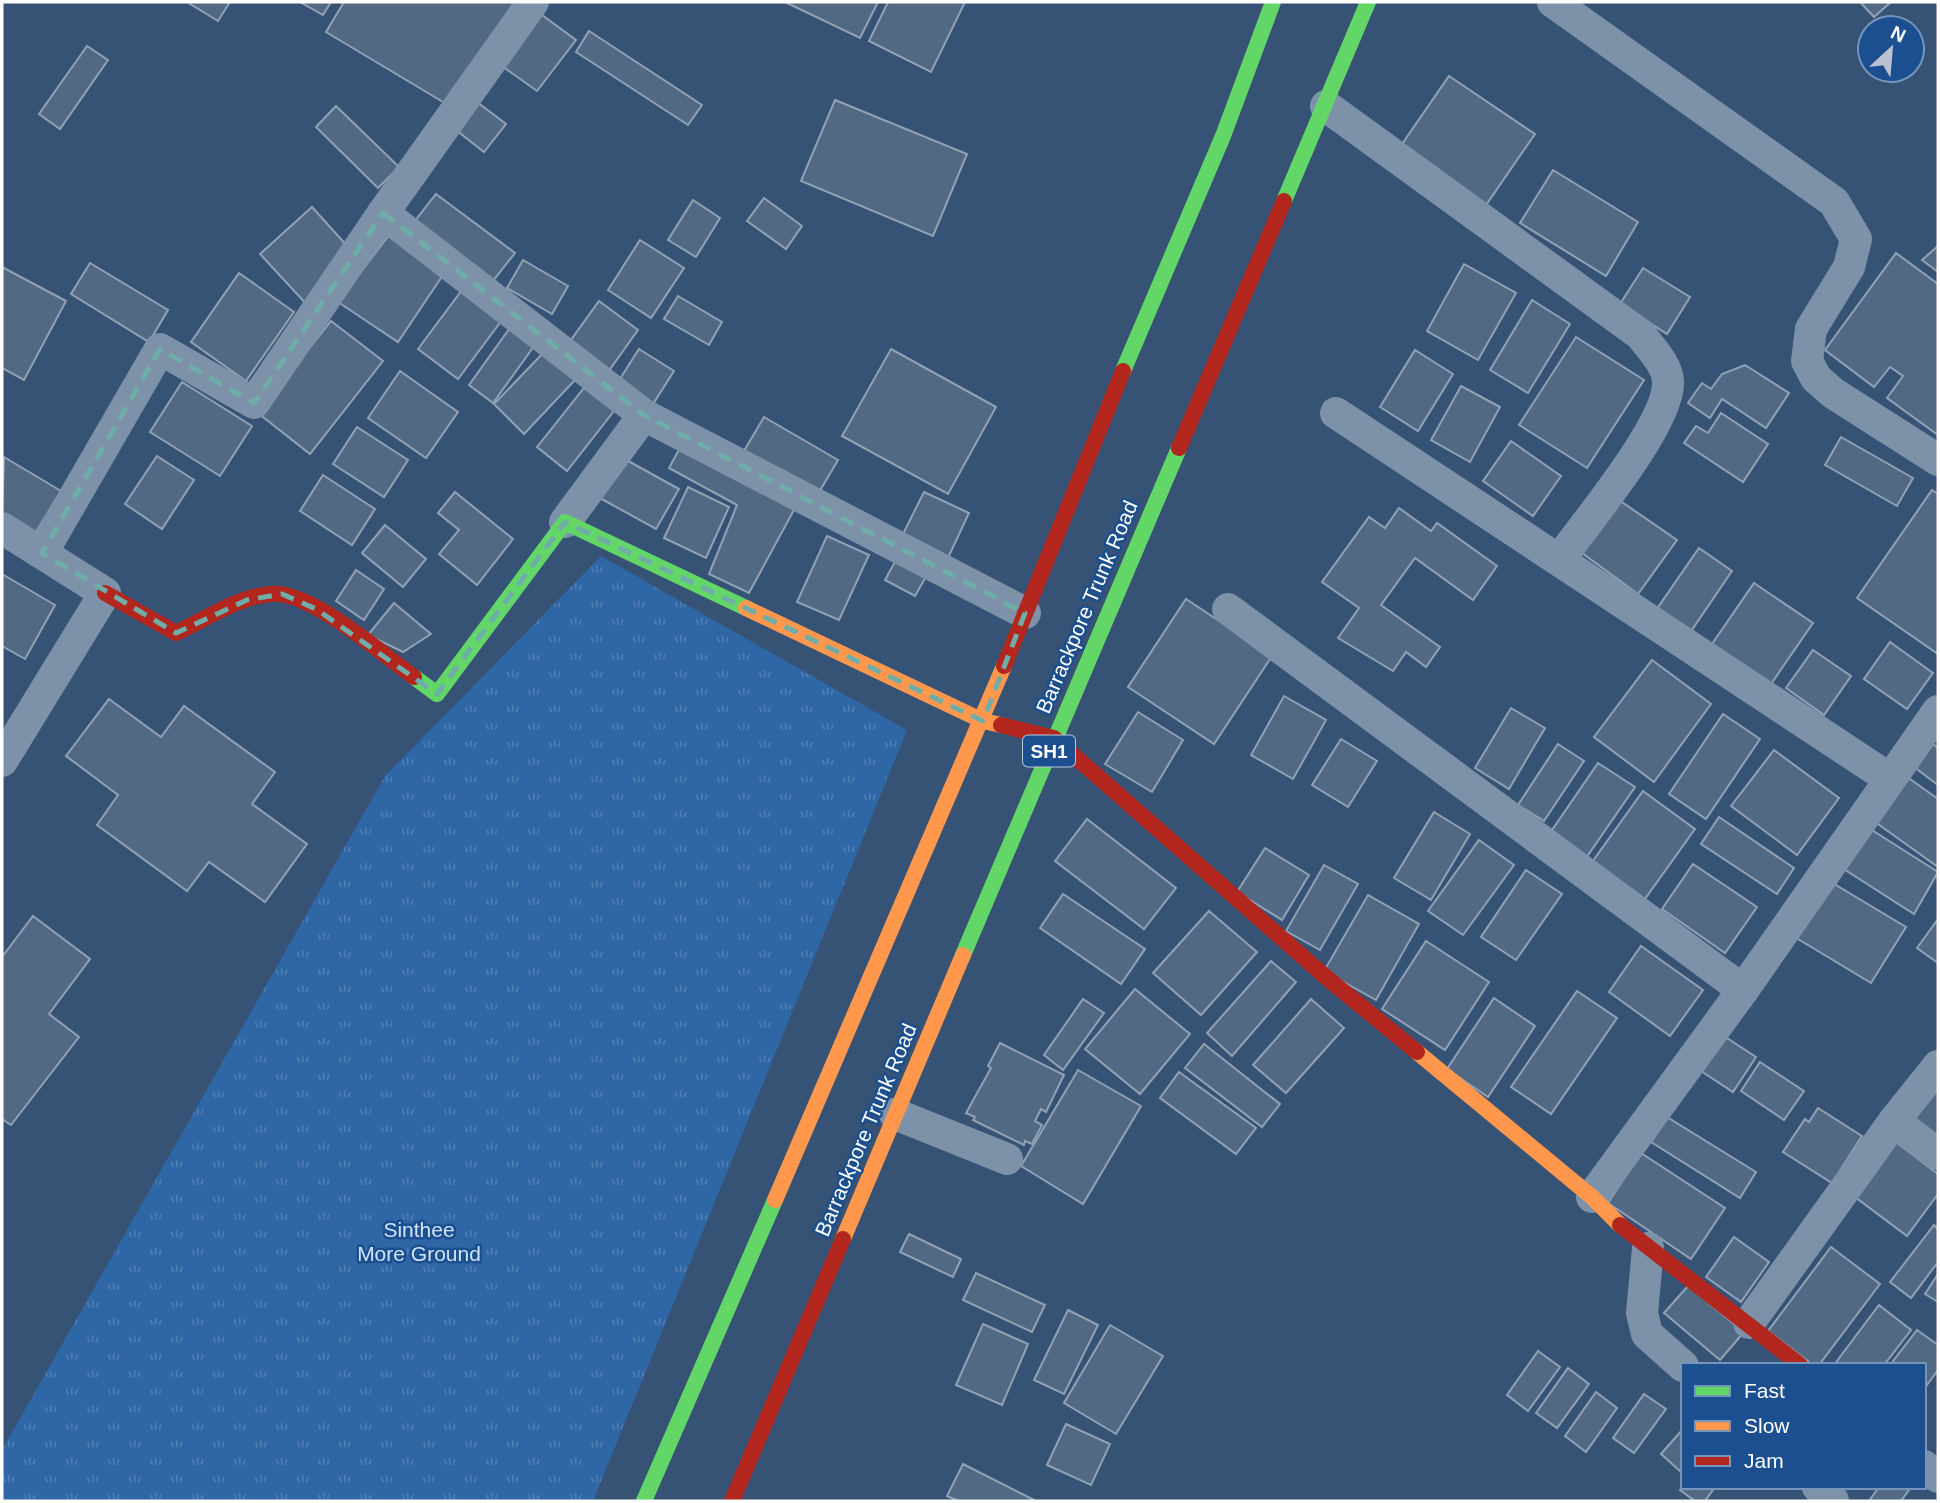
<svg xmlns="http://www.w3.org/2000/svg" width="1940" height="1503" font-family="Helvetica,sans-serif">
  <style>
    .park { fill: url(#park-tufts) }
    .building { fill: #526984; stroke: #92a2b6; stroke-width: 2 }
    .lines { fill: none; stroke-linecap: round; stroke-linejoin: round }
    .street { stroke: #7d92a8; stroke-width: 32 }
    .fast { stroke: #63d668; stroke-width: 16 }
    .slow { stroke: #ff974d; stroke-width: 16 }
    .jam { stroke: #b3261e; stroke-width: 16 }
    .marked { fill: none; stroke: #6fada8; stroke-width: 5; stroke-dasharray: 14 9; stroke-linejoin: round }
    .labels { text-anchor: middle; stroke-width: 5; stroke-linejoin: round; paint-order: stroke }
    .shield { fill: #1b4f8f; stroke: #bbcadd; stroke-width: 2 }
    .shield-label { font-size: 19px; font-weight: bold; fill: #fff }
    .street-label { font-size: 21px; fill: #fff; stroke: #1b4f8f }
    .park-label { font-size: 21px; fill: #cfe3fa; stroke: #1b4f8f }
  </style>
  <defs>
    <pattern id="park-tufts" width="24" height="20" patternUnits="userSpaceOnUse" patternTransform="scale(1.75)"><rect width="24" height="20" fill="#2f66a5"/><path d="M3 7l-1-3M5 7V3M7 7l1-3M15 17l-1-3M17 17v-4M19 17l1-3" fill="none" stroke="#4e7db2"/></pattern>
  </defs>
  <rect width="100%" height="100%" fill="#365274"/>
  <polygon class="park" points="601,556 907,730 593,1501 2,1501 2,1450 385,776"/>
  <g class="building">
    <polygon points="187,2 230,2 218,21"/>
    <polygon points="300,2 331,2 323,15"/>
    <polygon points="344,2 516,2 453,108 326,32"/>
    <polygon points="785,2 878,2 860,38"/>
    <polygon points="888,2 965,2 931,72 869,41"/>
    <polygon points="1860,2 1891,2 1874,17"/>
    <polygon points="538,12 576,40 537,91 499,64"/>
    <polygon points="589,31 702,105 688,125 576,52"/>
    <polygon points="87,46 108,60 60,129 39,114"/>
    <polygon points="1449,76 1535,134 1486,205 1400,147"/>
    <polygon points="473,99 506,124 484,152 451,126"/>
    <polygon points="835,100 967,154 933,236 801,181"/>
    <polygon points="336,106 399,167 378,188 316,127"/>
    <polygon points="1553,170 1638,222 1606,276 1520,223"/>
    <polygon points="436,194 515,253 492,282 414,222"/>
    <polygon points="764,198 802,226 786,249 747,221"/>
    <polygon points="693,200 720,218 696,257 668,240"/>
    <polygon points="312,207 350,249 308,306 260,254"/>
    <polygon points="389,235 445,272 398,342 338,302"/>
    <polygon points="640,240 684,268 651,318 608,290"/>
    <polygon points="1938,246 1938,272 1922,260"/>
    <polygon points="1896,253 1938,284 1938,435 1887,398 1903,376 1890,367 1874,387 1825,350"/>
    <polygon points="523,260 568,286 552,314 507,288"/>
    <polygon points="90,263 168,310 149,342 71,294"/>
    <polygon points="1464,264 1516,293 1478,360 1427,331"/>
    <polygon points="2,267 66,301 24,380 2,368"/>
    <polygon points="1643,268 1690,297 1667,334 1620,304"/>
    <polygon points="239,273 294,312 246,381 191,342"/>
    <polygon points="465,286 505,316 458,379 418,349"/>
    <polygon points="678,296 722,322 709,345 664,319"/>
    <polygon points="1532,300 1570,324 1528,393 1490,370"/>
    <polygon points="599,301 638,330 608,372 568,344"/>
    <polygon points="331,321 383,361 310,454 258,413"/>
    <polygon points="512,325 537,342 493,403 469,385"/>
    <polygon points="1576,337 1644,380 1587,468 1519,425"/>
    <polygon points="639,349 674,371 653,404 618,382"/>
    <polygon points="891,349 996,407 948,494 842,436"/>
    <polygon points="1415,350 1453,374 1418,431 1380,407"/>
    <polygon points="545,351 575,380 524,434 494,404"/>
    <polygon points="1745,365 1789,393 1766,428 1722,399 1710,418 1688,403 1702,383 1711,389 1722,374"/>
    <polygon points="400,371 458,412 426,458 368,418"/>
    <polygon points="182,382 252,426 220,476 150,432"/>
    <polygon points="1461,386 1500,407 1470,462 1431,440"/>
    <polygon points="584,388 614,411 567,471 537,447"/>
    <polygon points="1721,413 1768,444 1743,482 1684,443 1696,426 1708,433"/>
    <polygon points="764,417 838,460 818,494 744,451"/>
    <polygon points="357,427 408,460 384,497 333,464"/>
    <polygon points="1841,437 1913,478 1897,506 1825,465"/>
    <polygon points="1511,441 1561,476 1533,516 1483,481"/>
    <polygon points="681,446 795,508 749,593 709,574 737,505 669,468"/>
    <polygon points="157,456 194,480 162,529 125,504"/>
    <polygon points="4,457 61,491 34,535 2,516"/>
    <polygon points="621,457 679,489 656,529 598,497"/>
    <polygon points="323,475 375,509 352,545 300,511"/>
    <polygon points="688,487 729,507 706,558 664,538"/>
    <polygon points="1932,490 1938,494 1938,654 1857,598"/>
    <polygon points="455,492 513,539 477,585 439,554 459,530 438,513"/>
    <polygon points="924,492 969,513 948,558 902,536"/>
    <polygon points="1616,498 1677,540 1638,594 1578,550"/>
    <polygon points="1399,508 1431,531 1437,523 1497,566 1473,600 1415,558 1381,605 1440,647 1426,667 1406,652 1393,671 1338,638 1359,608 1322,582 1369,517 1385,528"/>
    <polygon points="385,525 426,559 403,587 362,553"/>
    <polygon points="827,536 869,555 839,620 797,602"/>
    <polygon points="1699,548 1732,571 1687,637 1654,613"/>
    <polygon points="897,558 927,575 915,596 885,580"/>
    <polygon points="356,570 384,589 364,620 336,601"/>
    <polygon points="2,574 55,605 25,659 2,646"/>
    <polygon points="1754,583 1813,623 1771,684 1712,644"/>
    <polygon points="1186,599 1272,656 1214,744 1128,687"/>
    <polygon points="394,603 431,634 403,652 368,635"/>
    <polygon points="1890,642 1933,673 1907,709 1864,679"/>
    <polygon points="1813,650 1851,676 1824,715 1786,688"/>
    <polygon points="1652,660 1711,704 1654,782 1594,737"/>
    <polygon points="1284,696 1326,720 1293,779 1251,755"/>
    <polygon points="109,699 161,737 184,706 275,772 252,804 307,844 265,902 209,862 187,891 97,825 118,795 66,756"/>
    <polygon points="1511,708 1545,728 1509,789 1475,768"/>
    <polygon points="1138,712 1183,740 1152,792 1105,764"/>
    <polygon points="1723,714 1760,739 1706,819 1669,794"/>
    <polygon points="1924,737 1938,748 1938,785 1906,761"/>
    <polygon points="1341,739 1377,761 1348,807 1312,785"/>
    <polygon points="1558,744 1584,761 1544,821 1518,805"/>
    <polygon points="1774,750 1839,798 1797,855 1731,806"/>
    <polygon points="1598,763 1635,787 1586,858 1550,833"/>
    <polygon points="1903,774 1938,799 1938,867 1871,819"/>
    <polygon points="1643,791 1695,829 1642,903 1590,865"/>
    <polygon points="1434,812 1470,834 1431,900 1394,878"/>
    <polygon points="1719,817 1794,868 1777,894 1701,844"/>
    <polygon points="1087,819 1176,888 1144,929 1055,861"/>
    <polygon points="1864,825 1938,872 1914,914 1839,866"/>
    <polygon points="1479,840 1514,865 1463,935 1428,911"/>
    <polygon points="1265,848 1309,875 1282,920 1237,892"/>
    <polygon points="1693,864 1757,907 1725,953 1662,909"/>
    <polygon points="1324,865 1358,884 1320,950 1286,931"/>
    <polygon points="1526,870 1562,894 1516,960 1481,937"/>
    <polygon points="1826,879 1906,927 1871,983 1793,936"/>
    <polygon points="1063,894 1145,949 1121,984 1040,928"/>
    <polygon points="1368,895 1419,924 1376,1000 1324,971"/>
    <polygon points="1209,911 1257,952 1201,1015 1153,973"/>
    <polygon points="33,916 90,959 49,1014 79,1037 11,1125 2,1119 2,957"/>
    <polygon points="1938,919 1938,963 1917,948"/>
    <polygon points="1426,941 1489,982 1445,1050 1382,1009"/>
    <polygon points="1641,946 1703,990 1670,1036 1609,992"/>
    <polygon points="1271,961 1296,982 1232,1056 1207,1033"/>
    <polygon points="1135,989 1190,1034 1140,1094 1085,1049"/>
    <polygon points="1577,991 1617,1018 1551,1114 1511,1087"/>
    <polygon points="1494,998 1535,1026 1488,1097 1447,1069"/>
    <polygon points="1083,999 1104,1013 1063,1070 1044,1055"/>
    <polygon points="1311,999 1344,1028 1286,1093 1253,1065"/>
    <polygon points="1721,1034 1756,1057 1733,1092 1698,1069"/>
    <polygon points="1000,1043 1064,1075 1046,1112 1041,1109 1035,1121 1042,1125 1032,1144 1025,1141 1024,1145 973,1120 975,1117 966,1113 991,1068 988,1066"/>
    <polygon points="1204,1044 1280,1104 1262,1127 1185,1068"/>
    <polygon points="1760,1062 1804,1091 1784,1120 1741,1091"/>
    <polygon points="1078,1070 1141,1106 1083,1204 1021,1166"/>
    <polygon points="1179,1072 1256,1128 1236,1154 1160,1098"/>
    <polygon points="1938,1087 1938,1141 1912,1121"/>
    <polygon points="1818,1108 1862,1136 1832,1183 1783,1152 1805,1119 1809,1122"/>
    <polygon points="1667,1117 1756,1172 1740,1198 1651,1142"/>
    <polygon points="1892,1139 1938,1174 1938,1194 1907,1236 1851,1194"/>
    <polygon points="1641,1153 1725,1208 1691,1259 1608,1203"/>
    <polygon points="1934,1225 1938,1229 1938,1262 1911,1298 1890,1282"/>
    <polygon points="909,1234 961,1259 953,1277 900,1252"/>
    <polygon points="1734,1237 1769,1262 1741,1302 1706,1277"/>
    <polygon points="1831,1247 1880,1284 1819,1365 1813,1365 1768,1331"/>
    <polygon points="976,1273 1045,1305 1032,1332 963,1300"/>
    <polygon points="1938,1274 1938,1302 1925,1294"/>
    <polygon points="1688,1286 1744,1332 1720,1360 1664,1313"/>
    <polygon points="1879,1305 1911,1330 1884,1365 1834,1365"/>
    <polygon points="1068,1310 1098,1325 1064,1394 1034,1380"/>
    <polygon points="983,1324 1028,1344 1002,1405 956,1385"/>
    <polygon points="1110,1325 1163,1356 1116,1434 1064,1403"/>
    <polygon points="1917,1330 1938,1345 1938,1370 1924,1389 1924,1365 1890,1365"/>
    <polygon points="1538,1351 1560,1367 1528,1411 1507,1395"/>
    <polygon points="1568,1368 1589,1384 1557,1428 1536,1413"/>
    <polygon points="1596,1392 1617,1408 1586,1452 1565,1436"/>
    <polygon points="1644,1394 1666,1409 1634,1453 1613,1438"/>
    <polygon points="1066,1424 1110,1444 1091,1485 1047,1465"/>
    <polygon points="1683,1429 1683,1469 1681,1472 1661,1454"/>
    <polygon points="963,1464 1036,1501 958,1501 947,1496"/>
    <polygon points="1683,1486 1683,1487 1715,1487 1705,1501 1695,1501 1680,1490"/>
    <polygon points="1879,1487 1911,1487 1901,1501 1869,1501"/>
  </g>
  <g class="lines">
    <g class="street">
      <polyline points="1553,2 1834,202 1856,239 1849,267 1811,329 1807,361 1816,378 1833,393 1938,460"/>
      <path d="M1326,106l315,229c10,14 26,29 27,46 3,41 -84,144 -109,179"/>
      <polyline points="383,213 644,415 1025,613"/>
      <polyline points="1336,413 1890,779"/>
      <polyline points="565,522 644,415"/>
      <polyline points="2,528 105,593 2,761"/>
      <polyline points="42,553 160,349 254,403 383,213 533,2"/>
      <polyline points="1228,609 1743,990"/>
      <polyline points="895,1114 1007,1159"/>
      <polyline points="1894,1121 1938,1154"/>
      <polyline points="1592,1197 1743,990 1938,711"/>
      <polyline points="1648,1248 1642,1313 1647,1334 1683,1366"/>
      <polyline points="1749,1323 1894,1121 1938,1066"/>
      <polyline points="1924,1466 1938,1477"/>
      <polyline points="1818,1487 1833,1501"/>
    </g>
    <g class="fast">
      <polyline points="1284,201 1368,2"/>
      <polyline points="1123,371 1223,136 1273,2"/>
      <polyline points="414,677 437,694 565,522 746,608"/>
      <polyline points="963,955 1179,448"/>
      <polyline points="644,1501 775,1200"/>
    </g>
    <g class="slow">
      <polyline points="746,608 983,721 1001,725"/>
      <polyline points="1417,1052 1592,1197 1620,1225"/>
      <polyline points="775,1200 1004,666"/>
      <polyline points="843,1239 963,955"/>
    </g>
    <g class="jam">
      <polyline points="1179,448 1284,201"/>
      <path d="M105,593l71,40c30,-14 61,-36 95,-39 39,-4 111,60 143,83"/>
      <polyline points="1004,666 1123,371"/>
      <polyline points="1001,725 1054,738 1327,978 1417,1052"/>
      <polyline points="1620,1225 1800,1365"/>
      <polyline points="732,1501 843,1239"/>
    </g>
  </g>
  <path class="marked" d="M383,213l261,202 381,198 -42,108 -418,-199 -128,172 -121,-85 -34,-15 -35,6 -71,33 -134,-80 118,-204 94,54z"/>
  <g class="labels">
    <rect class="shield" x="1023" y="735.5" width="52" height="31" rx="5"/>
    <g class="shield-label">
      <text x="1049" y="758">SH1</text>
    </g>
    <g class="street-label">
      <text transform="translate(1087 607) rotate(-67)" y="7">Barrackpore Trunk Road</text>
      <text transform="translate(866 1130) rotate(-67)" y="7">Barrackpore Trunk Road</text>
    </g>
    <g class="park-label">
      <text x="419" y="1237">Sinthee<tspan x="419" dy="24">More Ground</tspan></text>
    </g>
  </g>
  <rect width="1940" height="1503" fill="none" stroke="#ffffff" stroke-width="7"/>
  <rect x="1681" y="1363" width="245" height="126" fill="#1b4f8f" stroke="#7695bc" stroke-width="2"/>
  <rect x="1695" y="1386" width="35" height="10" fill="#63d668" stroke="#7695bc" stroke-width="2"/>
  <text x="1744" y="1398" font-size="21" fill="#ffffff">Fast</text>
  <rect x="1695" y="1421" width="35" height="10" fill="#ff974d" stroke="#7695bc" stroke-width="2"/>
  <text x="1744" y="1433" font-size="21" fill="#ffffff">Slow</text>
  <rect x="1695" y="1456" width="35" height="10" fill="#b3261e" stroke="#7695bc" stroke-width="2"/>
  <text x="1744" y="1468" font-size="21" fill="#ffffff">Jam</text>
  <g transform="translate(1891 49) rotate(26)"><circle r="33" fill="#1b4f8f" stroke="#7695bc" stroke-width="2"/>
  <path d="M0-5L12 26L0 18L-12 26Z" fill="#b9c2ce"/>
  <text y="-10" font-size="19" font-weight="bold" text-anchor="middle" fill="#ffffff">N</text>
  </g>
</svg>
